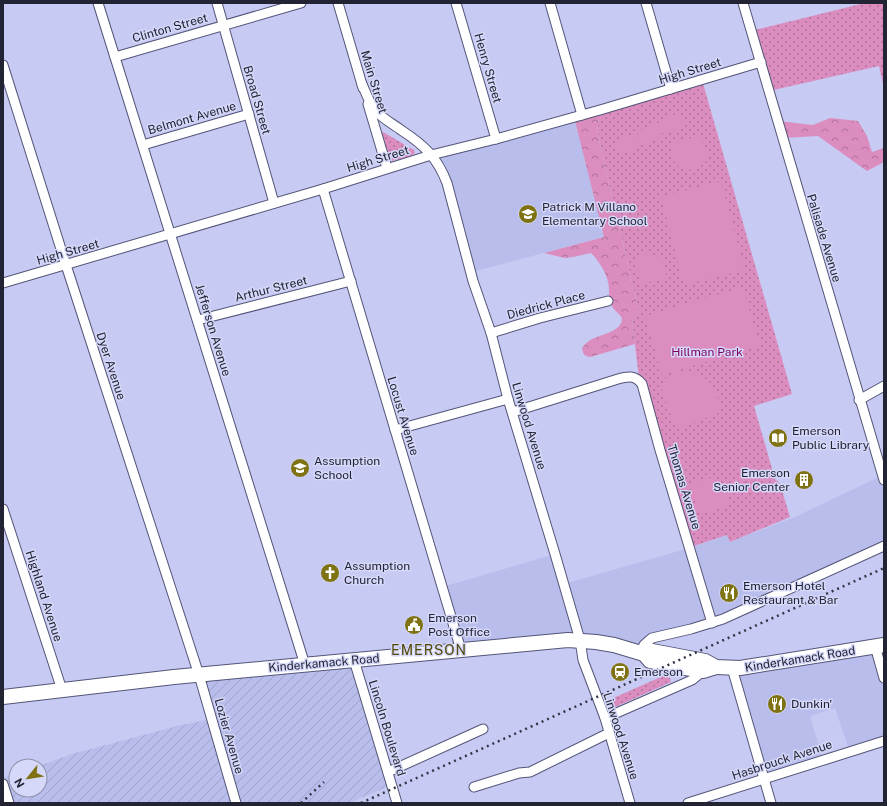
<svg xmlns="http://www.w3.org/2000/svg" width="887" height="806" font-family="'Public Sans',sans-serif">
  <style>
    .built { fill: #b9bdeb }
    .industrial { fill: url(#industrial-furrows) }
    .grass { fill: url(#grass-dots) }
    .forest { fill: url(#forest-crowns) }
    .pitch { fill: #db8dbf }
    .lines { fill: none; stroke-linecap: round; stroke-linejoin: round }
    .street-casing { stroke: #535578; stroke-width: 11 }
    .primary-casing { stroke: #535578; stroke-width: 16 }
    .street { stroke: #fff; stroke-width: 9 }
    .primary { stroke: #fff; stroke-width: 14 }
    .rail { stroke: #343547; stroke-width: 2.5; stroke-dasharray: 2 4; stroke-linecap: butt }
    .labels { text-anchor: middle; stroke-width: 3; stroke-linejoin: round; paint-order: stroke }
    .street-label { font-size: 12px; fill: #232433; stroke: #d5d8f9 }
    .poi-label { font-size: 12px; fill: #232433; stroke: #d5d8f9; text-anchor: start }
    .park-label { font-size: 12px; fill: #7d0161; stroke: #d5d8f9 }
    .quarter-label { font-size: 14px; letter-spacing: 1px; fill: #524908; stroke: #d5d8f9 }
  </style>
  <defs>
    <pattern id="industrial-furrows" width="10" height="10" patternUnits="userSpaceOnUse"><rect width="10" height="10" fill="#b9bdeb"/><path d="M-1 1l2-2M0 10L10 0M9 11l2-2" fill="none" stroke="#9fa2ca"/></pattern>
    <pattern id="grass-dots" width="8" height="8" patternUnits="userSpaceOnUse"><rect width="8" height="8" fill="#db8dbf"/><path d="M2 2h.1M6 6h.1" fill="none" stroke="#b1739c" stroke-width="1.8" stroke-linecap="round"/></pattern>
    <pattern id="forest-crowns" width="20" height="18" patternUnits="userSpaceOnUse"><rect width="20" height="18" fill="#db8dbf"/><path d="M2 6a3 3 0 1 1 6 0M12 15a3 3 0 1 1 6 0" fill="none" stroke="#b1739c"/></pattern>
  </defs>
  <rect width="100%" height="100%" fill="#c7caf3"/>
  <g class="built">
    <polygon points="574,117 604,237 472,272 434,156"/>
    <polygon points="883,475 884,480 884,546 741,611 644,645 461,650 442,587 555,554 564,584 689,548 728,535 731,541 795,517"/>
    <polygon points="875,646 884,678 884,741 850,752 835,708 810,716 823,760 764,779 732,668"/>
  </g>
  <polygon class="industrial" points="354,660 392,785 349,803 3,803 3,778 16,774 16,790 40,790 40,766 39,766 72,754 181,725 211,719 199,675"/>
  <g class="grass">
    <polygon points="865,3 884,3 884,88 879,66 769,91 751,31"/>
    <polygon points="702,80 792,394 754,406 775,479 780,484 790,517 730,542 727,535 691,547 639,379 632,319 639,313 597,131 600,110"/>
    <polygon points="383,132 414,150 415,153 411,156 392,161 389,161 381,133"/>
    <polygon points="663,676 670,678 671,682 613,708 609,700"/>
  </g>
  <g class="forest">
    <path d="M600,110l-3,21 42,182 -7,6 3,25 -45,13c-6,-1 -7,-3 -8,-9 2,-3 4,-5 7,-7 10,-7 33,-8 33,-23 -3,-5 -9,-8 -11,-14 -3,-7 -1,-14 -3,-22 -2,-10 -10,-22 -17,-29l-18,4 -8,1 -21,-5 60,-16 -30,-120z"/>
    <polygon points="830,118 858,121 867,136 872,152 884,148 884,162 867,171 818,136 782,138 778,121 813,125"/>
  </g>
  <g class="pitch">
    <polygon points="678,113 685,126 664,135 658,122"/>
    <polygon points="657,123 663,136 643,146 637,132"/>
    <polygon points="635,133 641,146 621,155 615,142"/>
    <path d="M700,136l9,22c-17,24 -47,7 -34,-16z"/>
    <polygon points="721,181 745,270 684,285 661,197"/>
    <path d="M641,254c17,-3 28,9 24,25l-25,5 -5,-25z"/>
    <polygon points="743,287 760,346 662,375 645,316"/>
    <path d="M677,373c5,-1 10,-1 15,0 19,3 30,22 27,40l-43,16 -13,-35 -2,-9 5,-7z"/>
    <path d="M709,478c14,2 24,15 17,29l-26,7 -9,-25c3,-7 10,-11 18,-11z"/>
  </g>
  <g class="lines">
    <defs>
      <g id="street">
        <polyline points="98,3 305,665"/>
        <polyline points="217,3 274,203"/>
        <polyline points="338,3 363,88"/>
        <polyline points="456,3 496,139"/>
        <polyline points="550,3 582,115"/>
        <polyline points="646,3 671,89"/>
        <polyline points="743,3 884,480"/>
        <polyline points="115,57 301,3"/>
        <polyline points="3,65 66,265 199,675 236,803"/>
        <path d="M362,84c4,9 7,19 14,27 7,8 17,13 25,19 23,15 36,27 46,53l26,98 18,52 17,66 47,155 25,86 3,20 22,58 25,85"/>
        <polyline points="368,104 387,168"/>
        <polyline points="143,145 249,114"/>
        <polyline points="323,189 461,650"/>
        <polyline points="3,283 323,189 431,155 496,139 600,110 761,62"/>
        <polyline points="198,320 351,281"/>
        <polyline points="491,333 540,318 608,301"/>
        <polyline points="859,400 884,386"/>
        <path d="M513,412l105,-33c10,-3 17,-4 24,5l18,66 52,173"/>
        <polyline points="395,430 508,399"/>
        <polyline points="3,509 62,690"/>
        <polyline points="875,646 884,678"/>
        <polyline points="640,653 644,645 652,638 691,629 723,619 884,546"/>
        <polyline points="354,660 397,803"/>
        <polyline points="732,668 771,803"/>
        <polyline points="605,718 692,680 703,671"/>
        <polyline points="388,772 483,729"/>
        <polyline points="3,784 9,803"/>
        <polyline points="474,787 519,773 530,772 609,733"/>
        <polyline points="688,803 884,741"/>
      </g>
      <g id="primary">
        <polyline points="644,654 652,651 705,661 716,667 740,668 884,645"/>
        <polyline points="3,697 174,677 568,640 596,642 614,645 644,654 650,661 668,665 703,671 716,667"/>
      </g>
    </defs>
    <use href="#street" class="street-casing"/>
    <use href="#primary" class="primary-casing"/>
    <use href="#street" class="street"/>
    <use href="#primary" class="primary"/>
    <g class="rail">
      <polyline points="301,803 324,782"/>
      <polyline points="361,803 884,568"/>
    </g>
  </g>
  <defs>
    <symbol id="school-disc" viewBox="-11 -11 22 22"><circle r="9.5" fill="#7e7212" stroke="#d5d8f9"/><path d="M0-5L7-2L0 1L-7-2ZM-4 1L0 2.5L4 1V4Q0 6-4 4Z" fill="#fff"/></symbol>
    <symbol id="library-disc" viewBox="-11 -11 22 22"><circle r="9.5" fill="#7e7212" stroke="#d5d8f9"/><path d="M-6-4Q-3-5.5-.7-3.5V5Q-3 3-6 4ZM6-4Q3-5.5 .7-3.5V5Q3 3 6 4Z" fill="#fff"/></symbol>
    <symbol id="building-disc" viewBox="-11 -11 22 22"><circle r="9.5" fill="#7e7212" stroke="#d5d8f9"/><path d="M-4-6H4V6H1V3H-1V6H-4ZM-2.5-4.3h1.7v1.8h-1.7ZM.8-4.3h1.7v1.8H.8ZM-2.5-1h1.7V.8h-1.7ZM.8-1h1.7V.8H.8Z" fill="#fff"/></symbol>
    <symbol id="church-disc" viewBox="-11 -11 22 22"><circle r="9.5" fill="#7e7212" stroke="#d5d8f9"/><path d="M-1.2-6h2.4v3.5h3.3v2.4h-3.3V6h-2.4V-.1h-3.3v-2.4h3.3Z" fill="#fff"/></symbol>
    <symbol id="restaurant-disc" viewBox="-11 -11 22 22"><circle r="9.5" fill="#7e7212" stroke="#d5d8f9"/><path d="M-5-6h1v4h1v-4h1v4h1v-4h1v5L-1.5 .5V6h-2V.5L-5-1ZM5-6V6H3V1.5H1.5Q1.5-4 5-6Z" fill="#fff"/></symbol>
    <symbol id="civic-disc" viewBox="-11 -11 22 22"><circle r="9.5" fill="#7e7212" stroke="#d5d8f9"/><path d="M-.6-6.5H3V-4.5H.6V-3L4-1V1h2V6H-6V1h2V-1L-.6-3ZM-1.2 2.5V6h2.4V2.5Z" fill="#fff"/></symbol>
    <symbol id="station-disc" viewBox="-11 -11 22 22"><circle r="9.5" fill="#7e7212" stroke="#d5d8f9"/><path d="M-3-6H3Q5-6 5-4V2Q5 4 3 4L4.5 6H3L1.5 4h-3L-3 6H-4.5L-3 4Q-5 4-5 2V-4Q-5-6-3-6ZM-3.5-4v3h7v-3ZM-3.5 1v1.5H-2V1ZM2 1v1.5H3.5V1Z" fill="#fff"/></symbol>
  </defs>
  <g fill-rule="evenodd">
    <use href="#school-disc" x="517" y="203" width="22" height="22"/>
    <use href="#library-disc" x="767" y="427" width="22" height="22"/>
    <use href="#school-disc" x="289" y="457" width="22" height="22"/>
    <use href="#building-disc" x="793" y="469" width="22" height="22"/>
    <use href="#church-disc" x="319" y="562" width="22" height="22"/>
    <use href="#restaurant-disc" x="718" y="582" width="22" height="22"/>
    <use href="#civic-disc" x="403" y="614" width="22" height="22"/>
    <use href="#station-disc" x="609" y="661" width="22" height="22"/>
    <use href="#restaurant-disc" x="766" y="693" width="22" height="22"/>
  </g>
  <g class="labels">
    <g class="street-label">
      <text transform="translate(170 28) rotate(-16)" y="4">Clinton Street</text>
      <text transform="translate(488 68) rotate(74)" y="4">Henry Street</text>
      <text transform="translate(690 71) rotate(-17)" y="4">High Street</text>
      <text transform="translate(374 82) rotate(73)" y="4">Main Street</text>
      <text transform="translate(257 100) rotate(74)" y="4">Broad Street</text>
      <text transform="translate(192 118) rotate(-16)" y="4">Belmont Avenue</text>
      <text transform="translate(378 159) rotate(-17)" y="4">High Street</text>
      <text transform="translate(824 238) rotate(73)" y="4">Palisade Avenue</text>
      <text transform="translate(68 252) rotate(-16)" y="4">High Street</text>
      <text transform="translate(271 289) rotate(-14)" y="4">Arthur Street</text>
      <text transform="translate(546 305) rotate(-15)" y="4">Diedrick Place</text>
      <text transform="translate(213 330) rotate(73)" y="4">Jefferson Avenue</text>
      <text transform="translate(111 366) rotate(72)" y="4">Dyer Avenue</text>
      <text transform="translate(403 416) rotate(73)" y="4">Locust Avenue</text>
      <text transform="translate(529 426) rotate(73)" y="4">Linwood Avenue</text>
      <text transform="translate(684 487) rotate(73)" y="4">Thomas Avenue</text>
      <text transform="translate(44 596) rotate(72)" y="4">Highland Avenue</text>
      <text transform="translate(800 659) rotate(-9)" y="4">Kinderkamack Road</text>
      <text transform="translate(324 663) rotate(-5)" y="4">Kinderkamack Road</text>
      <text transform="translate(387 728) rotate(73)" y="4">Lincoln Boulevard</text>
      <text transform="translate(229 736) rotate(74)" y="4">Lozier Avenue</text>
      <text transform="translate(621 736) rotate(72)" y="4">Linwood Avenue</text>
      <text transform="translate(782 760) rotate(-18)" y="4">Hasbrouck Avenue</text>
    </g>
    <g class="poi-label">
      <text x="542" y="211">Patrick M Villano<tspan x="542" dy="14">Elementary School</tspan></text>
      <text x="792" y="435">Emerson<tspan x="792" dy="14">Public Library</tspan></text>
      <text x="314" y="465">Assumption<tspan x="314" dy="14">School</tspan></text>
      <text x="790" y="477" text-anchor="end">Emerson<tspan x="790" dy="14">Senior Center</tspan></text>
      <text x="344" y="570">Assumption<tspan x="344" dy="14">Church</tspan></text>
      <text x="743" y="590">Emerson Hotel<tspan x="743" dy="14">Restaurant &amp; Bar</tspan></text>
      <text x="428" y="622">Emerson<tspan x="428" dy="14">Post Office</tspan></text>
      <text x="634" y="676">Emerson</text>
      <text x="791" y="708">Dunkin'</text>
    </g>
    <g class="park-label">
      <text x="707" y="356">Hillman Park</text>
    </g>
    <g class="quarter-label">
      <text x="429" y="655">EMERSON</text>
    </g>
  </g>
  <rect width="887" height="806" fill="none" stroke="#232433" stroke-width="8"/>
  <g transform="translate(28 778) rotate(240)"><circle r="19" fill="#d5d8f9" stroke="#8e90aa"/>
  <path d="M0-3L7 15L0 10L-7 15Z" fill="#7e7212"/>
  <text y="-6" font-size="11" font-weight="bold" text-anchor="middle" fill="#232433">N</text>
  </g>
</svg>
